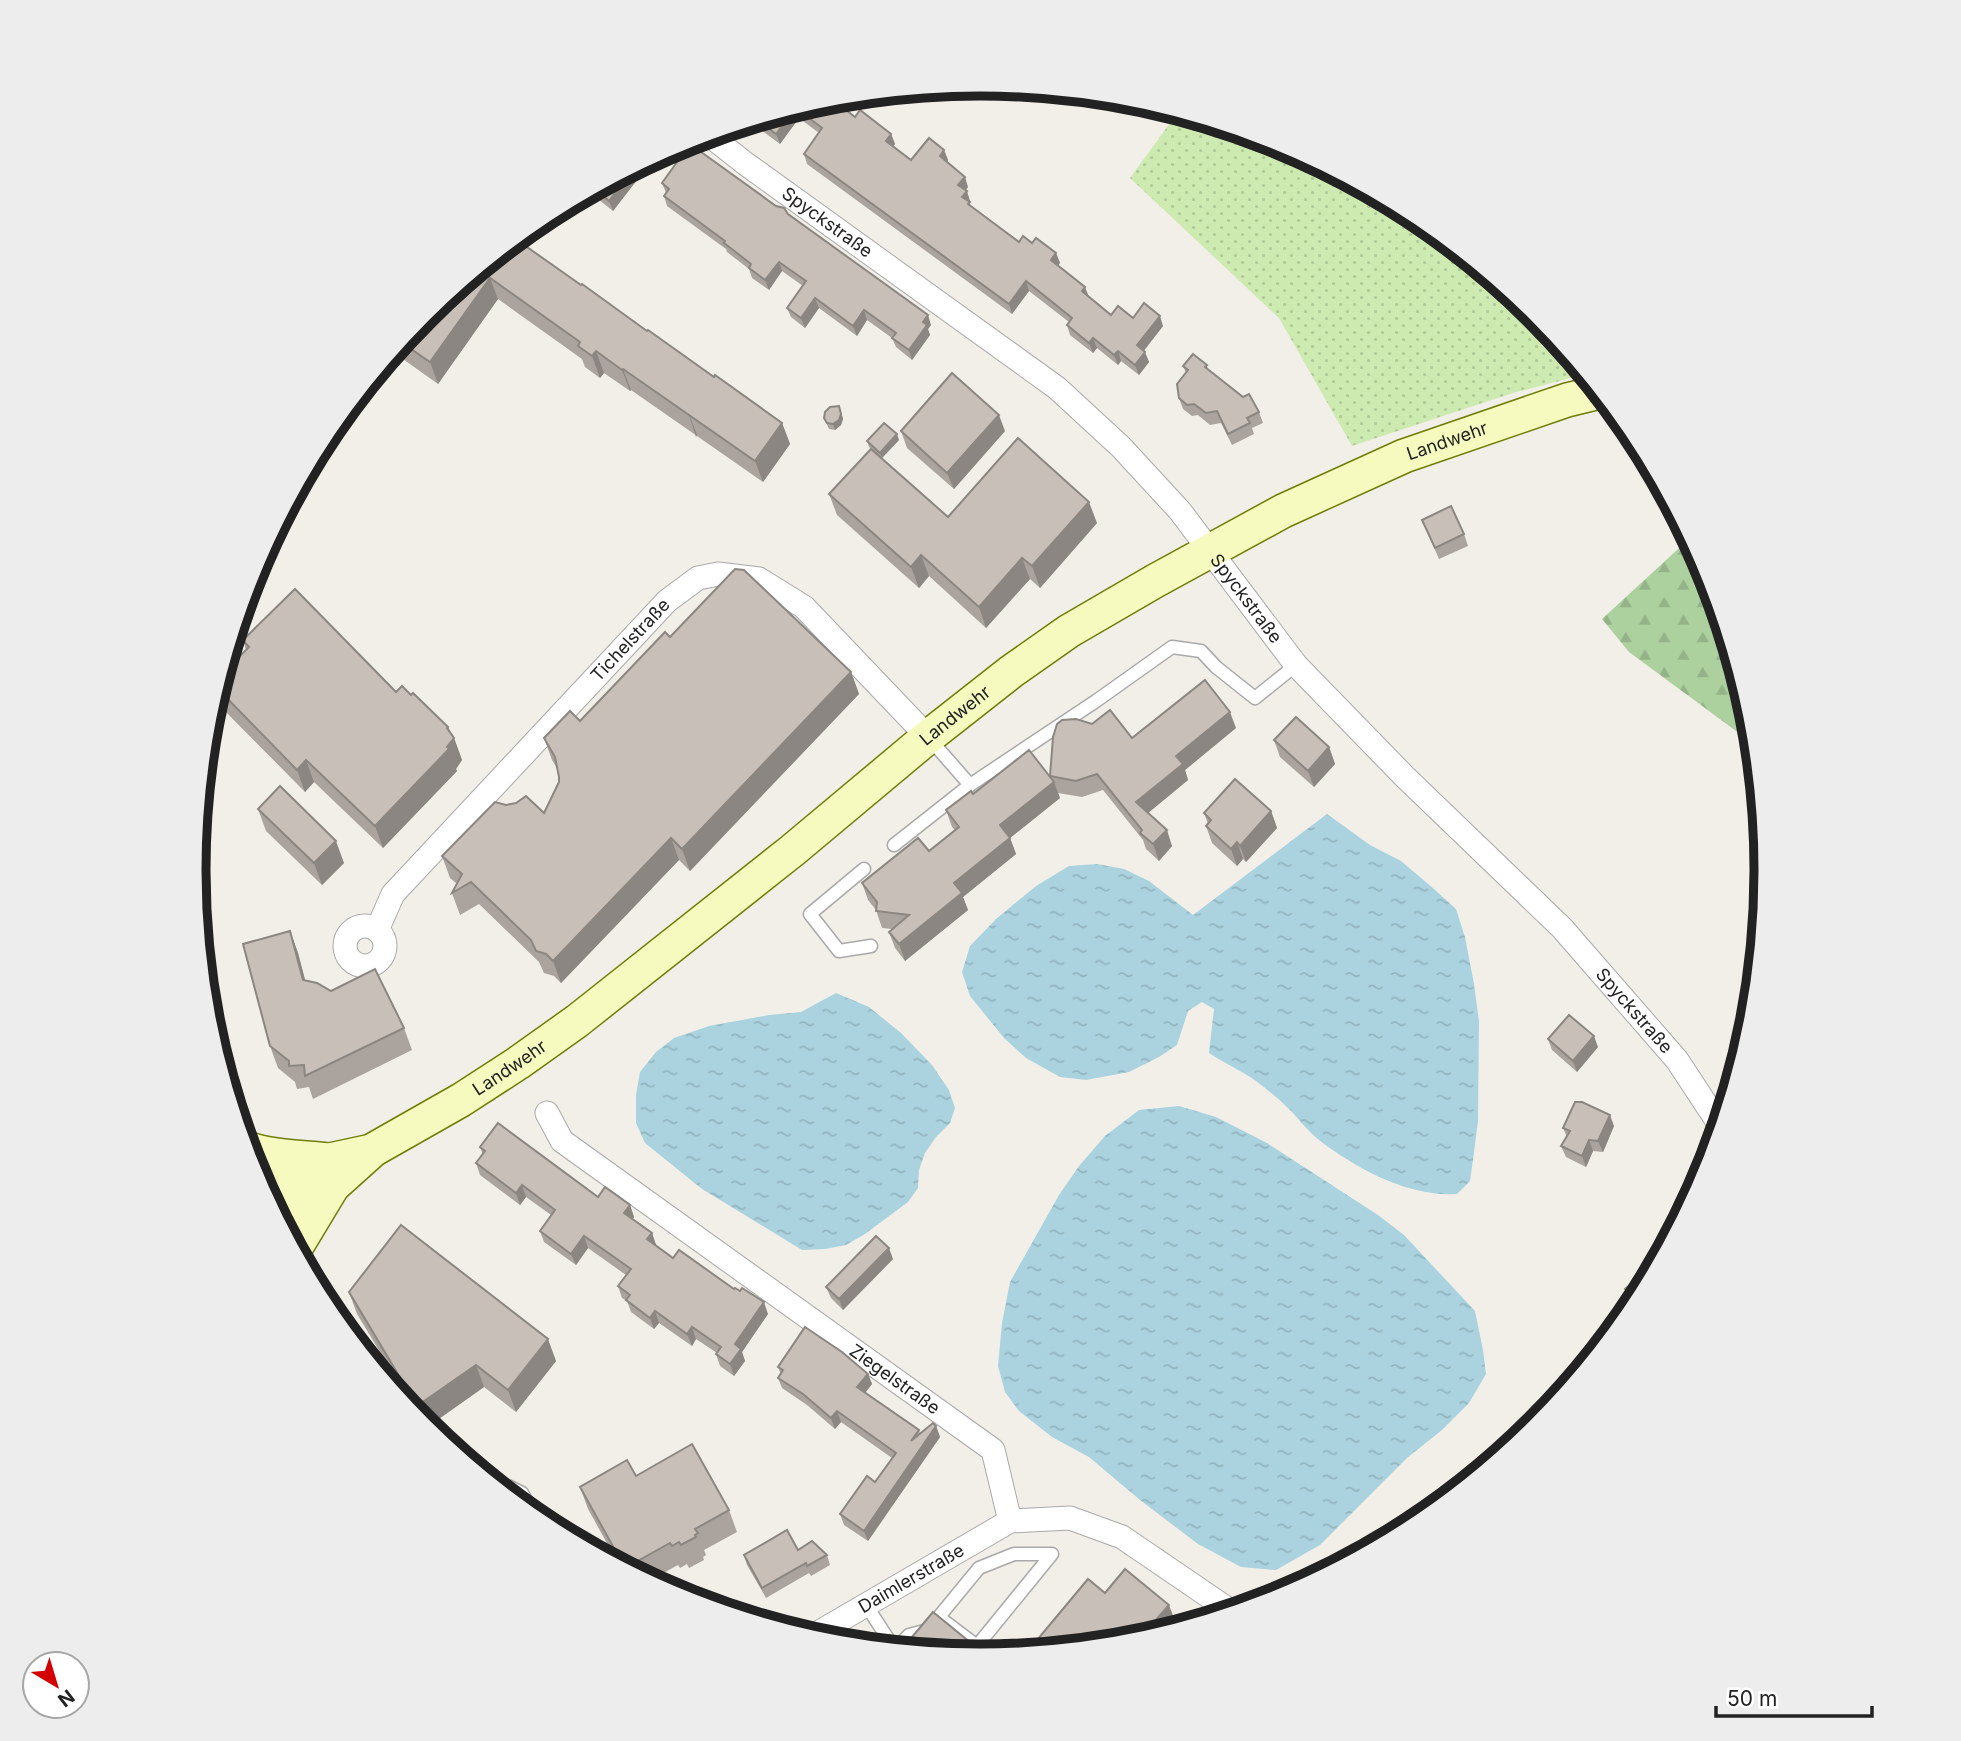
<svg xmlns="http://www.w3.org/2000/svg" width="1961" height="1741" font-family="Inter,sans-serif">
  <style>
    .grass { fill: url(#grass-dots) }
    .forest { fill: url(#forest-firs) }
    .water { fill: url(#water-ripples) }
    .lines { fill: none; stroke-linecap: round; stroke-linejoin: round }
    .service-casing { stroke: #a9a9a9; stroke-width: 15 }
    .minor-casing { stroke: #a9a9a9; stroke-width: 25 }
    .secondary-casing { stroke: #707d05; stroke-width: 36 }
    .service { stroke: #fff; stroke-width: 12 }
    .minor { stroke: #fff; stroke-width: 23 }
    .secondary { stroke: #f7fabf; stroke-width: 33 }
    .wall { fill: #aba49e }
    .shaded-wall { fill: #8b8681 }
    .building { fill: #c7bfb8; stroke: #8b8681; stroke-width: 2 }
    .labels { text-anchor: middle; stroke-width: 5; stroke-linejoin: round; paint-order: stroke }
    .street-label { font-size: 18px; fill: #222; stroke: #fff }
    .rim { fill: none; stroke: #222; stroke-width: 9 }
  </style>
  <defs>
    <pattern id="grass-dots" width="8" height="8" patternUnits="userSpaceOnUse" patternTransform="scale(1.75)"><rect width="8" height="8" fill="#cdebb0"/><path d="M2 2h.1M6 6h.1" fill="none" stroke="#b0c997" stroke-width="1.8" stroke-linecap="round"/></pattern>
    <pattern id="forest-firs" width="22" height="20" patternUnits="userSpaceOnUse" patternTransform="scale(1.75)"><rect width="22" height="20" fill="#add19e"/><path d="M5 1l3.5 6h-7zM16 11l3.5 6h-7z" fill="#95b388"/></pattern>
    <pattern id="water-ripples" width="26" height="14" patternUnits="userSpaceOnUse" patternTransform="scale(1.75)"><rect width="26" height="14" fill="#aad3df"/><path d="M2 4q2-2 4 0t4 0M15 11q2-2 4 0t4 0" fill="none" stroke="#92b5bf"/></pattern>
  </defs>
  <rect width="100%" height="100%" fill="#f2efe9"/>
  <polygon class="grass" points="1178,112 1282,144 1418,217 1537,315 1586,374 1513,393 1352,446 1279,318 1130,178"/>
  <polygon class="forest" points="1690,538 1707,570 1752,717 1755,745 1629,652 1602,619"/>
  <g class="water">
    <path d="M1327,814l43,31 31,16 33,28 22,20 9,28 9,47 5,37 -1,100 -5,39 -3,21 -13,13c-49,3 -100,-25 -138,-54 -10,-8 -18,-18 -26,-27 -11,-11 -25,-23 -37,-32 -14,-10 -32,-18 -47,-28l5,-44 -12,-7 -14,9 -11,34 -18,12 -30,15 -43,8 -26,-3 -34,-19 -22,-20 -34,-42 -8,-24 8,-26 26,-27 40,-33 33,-20 28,-2 27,5 25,12 44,34z"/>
    <polygon points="836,993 869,1007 901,1033 932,1065 949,1090 955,1108 950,1123 936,1137 925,1153 919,1170 918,1188 908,1202 865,1234 846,1245 825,1249 802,1250 702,1189 645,1143 636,1123 636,1095 640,1072 656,1052 674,1038 709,1026 769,1015 801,1012"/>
    <polygon points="1179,1106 1216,1117 1267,1143 1378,1215 1404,1235 1475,1311 1483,1350 1486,1374 1469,1403 1442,1430 1407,1458 1320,1545 1276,1570 1241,1567 1198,1544 1140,1500 1089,1457 1052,1437 1019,1411 1005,1392 998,1366 1002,1323 1010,1282 1059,1195 1079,1166 1105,1136 1139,1110"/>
  </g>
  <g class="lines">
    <defs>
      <g id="service">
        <polyline points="928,737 970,785"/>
        <polyline points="894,845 970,785 1096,701 1172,647 1201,651 1216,667 1255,698 1296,665"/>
        <polyline points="864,869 810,914 839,951 871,946"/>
        <polyline points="501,1489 508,1486 522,1493 536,1518"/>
        <polyline points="866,1605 894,1648"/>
        <polyline points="895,1649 909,1635 928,1630 979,1568 1014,1554 1052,1554 977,1646 940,1618"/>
      </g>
      <g id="minor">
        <path id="s1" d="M709,135l37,29 311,224 64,59 59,64 116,154 109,112 157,151 115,132 44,67"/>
        <circle cx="365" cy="946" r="20"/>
        <path id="s2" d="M377,930l16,-36 274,-293 31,-23 20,-4 41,5 45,28 124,130"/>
        <path id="s3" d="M547,1113l15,28 431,309 17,71 60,-3 52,19 110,75"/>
        <path id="s4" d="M811,1637l199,-116"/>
      </g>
      <g id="secondary">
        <path d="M247,1148c24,9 54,9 80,12"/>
        <polyline points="263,1189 330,1160 367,1152"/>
        <path id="s5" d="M277,1214l56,-28 40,-36 88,-50 57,-37 59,-42 216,-171 135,-113 84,-66 57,-40 86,-50 128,-70 121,-55 163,-56 33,-8"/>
        <polyline points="295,1249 333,1186"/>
      </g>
    </defs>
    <use href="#service" class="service-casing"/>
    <use href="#minor" class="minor-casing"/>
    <use href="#secondary" class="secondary-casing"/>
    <use href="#service" class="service"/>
    <use href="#minor" class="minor"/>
    <use href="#secondary" class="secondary"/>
  </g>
  <g class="wall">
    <polygon points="827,99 855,117 891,134 895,144 893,146 911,160 944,150 948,160 947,162 968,187 965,190 971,206 1019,242 1032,243 1056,253 1060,263 1058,266 1088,297 1111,315 1133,318 1163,326 1144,351 1149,362 1139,375 1121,361 1118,365 1097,348 1093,353 1070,335 1067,325 1069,322 1029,291 1012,314 807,164 804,154 819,133 799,118 780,144 750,122"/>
    <polygon points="654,158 613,211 589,192"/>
    <polygon points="662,183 788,214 931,325 928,329 930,335 912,360 896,347 892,338 867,320 857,336 819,308 805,328 791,317 787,308 803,286 782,271 769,290 752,278 749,269 727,252 726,249 667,206 664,196 666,193"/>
    <polygon points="520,236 523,244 581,285 782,423 790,444 763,482 631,390 630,391 604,373 600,378 585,367 582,359 498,299 438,384 393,352 425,314"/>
    <polygon points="1207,365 1208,370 1259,412 1263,423 1252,428 1254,434 1232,445 1221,423 1210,425 1198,415 1192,416 1183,409 1179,398 1186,373 1183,366"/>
    <polygon points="841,411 843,419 841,425 835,430 829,429 824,418"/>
    <polygon points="901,431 1005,431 954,489 907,448"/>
    <polygon points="899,440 882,458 869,447 867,441"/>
    <polygon points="829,494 948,517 1097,523 1040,588 1030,579 986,628 929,576 919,588 837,515"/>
    <polygon points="1422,520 1464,534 1468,546 1439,559"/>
    <polygon points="670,637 851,672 859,694 690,871 679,860 561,983 554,976 544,973 539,962 479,904 460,915 452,893 457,884 450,878 442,856 506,805 544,813 559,782 559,777 558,770 552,760 544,738 580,721"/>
    <polygon points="243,640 396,692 448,727 454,738 462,760 456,769 457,771 383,848 314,782 305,792 220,706 216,694 222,674 246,650"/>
    <polygon points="1236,728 1185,770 1188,780 1148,813 1172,846 1159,861 1146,849 1143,840 1103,790 1082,797 1058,793 1060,798 1010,838 1016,854 963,897 968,910 905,961 895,948 889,932 892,929 882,928 876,910 868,900 862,883 929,851 955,830 952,827 946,810 973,794 1050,776 1132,738"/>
    <polygon points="1274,740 1329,747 1335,764 1314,787 1280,757"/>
    <polygon points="258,809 344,863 322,885 266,831"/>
    <polygon points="1271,811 1277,828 1246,862 1243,859 1237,866 1212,843 1206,826 1208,824 1204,813"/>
    <polygon points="290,931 298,953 305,981 404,1028 412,1050 313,1099 309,1087 297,1089 295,1082 278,1068 270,1046"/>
    <polygon points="1548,1039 1598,1047 1577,1072 1552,1050"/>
    <polygon points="1614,1126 1603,1152 1593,1151 1586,1167 1566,1157 1561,1146 1567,1137 1563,1128"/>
    <polygon points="480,1147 598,1197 630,1205 634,1217 632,1219 652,1233 656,1245 673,1258 768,1314 742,1352 745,1361 734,1376 720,1366 716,1354 717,1353 696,1339 692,1346 659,1323 654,1329 631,1312 627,1301 622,1298 618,1286 626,1275 588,1248 576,1265 544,1242 540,1231 551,1215 526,1197 520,1205 480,1175 476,1163 483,1155"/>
    <polygon points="893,1259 843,1310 831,1298 826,1287"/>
    <polygon points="1658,1263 1634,1308 1631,1305 1625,1289"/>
    <polygon points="349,1292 556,1361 516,1412 484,1387 426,1428 357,1314"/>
    <polygon points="778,1367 868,1374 872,1384 865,1393 919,1430 920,1434 936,1426 940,1437 868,1541 844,1525 840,1514 875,1482 892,1458 841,1422 835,1429 807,1405 782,1388 778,1378 781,1374"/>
    <polygon points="636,1476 729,1510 737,1532 704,1550 706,1555 703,1557 704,1560 689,1568 687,1564 680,1568 678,1565 649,1581 619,1565 588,1509 580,1487"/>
    <polygon points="798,1550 827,1555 830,1565 811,1576 809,1573 766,1598 747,1565 744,1555"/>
  </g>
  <g class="shaded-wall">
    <polygon points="795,109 796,109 799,118 780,144 776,134"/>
    <polygon points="891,134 895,144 890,151 886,141"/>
    <polygon points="944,150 948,160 943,166 940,156"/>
    <polygon points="654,158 613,211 609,201 634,168"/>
    <polygon points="965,177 968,187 962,195 958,185"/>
    <polygon points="967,191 970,201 966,207 962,197"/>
    <polygon points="1056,253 1060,263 1054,270 1051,260"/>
    <polygon points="779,262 782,271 769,290 765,280"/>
    <polygon points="490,278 498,299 438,384 430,362"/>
    <polygon points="1026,281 1029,291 1012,314 1009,304"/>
    <polygon points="1085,287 1089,297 1082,291"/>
    <polygon points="815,298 819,308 805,328 801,318"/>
    <polygon points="864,310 867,320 857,336 853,326"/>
    <polygon points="928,315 931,325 928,329 930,335 912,360 909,350 923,322"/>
    <polygon points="1160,316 1163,326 1140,355 1137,345"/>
    <polygon points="1093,338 1097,348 1093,353 1089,343"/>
    <polygon points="596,351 604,373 600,378 592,356"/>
    <polygon points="1118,351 1121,361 1118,365 1114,355"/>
    <polygon points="1145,352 1149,362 1139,375 1135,365"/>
    <polygon points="623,369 631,390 630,391 622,370"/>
    <polygon points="839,406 843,419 841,425 835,430 833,424"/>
    <polygon points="689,414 697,435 696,437 689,415"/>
    <polygon points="999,415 1005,431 954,489 947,473"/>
    <polygon points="782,423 790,444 763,482 755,461"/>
    <polygon points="897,434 899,440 882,458 880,453"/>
    <polygon points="1089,502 1097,523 1040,588 1032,566"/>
    <polygon points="921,555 929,576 919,588 911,567"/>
    <polygon points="1022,558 1030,579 986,628 979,607"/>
    <polygon points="851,672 859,694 690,871 682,849"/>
    <polygon points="1230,712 1236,728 1185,770 1188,780 1142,818 1136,802 1176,756"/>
    <polygon points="448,727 452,739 454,738 462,760 456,769 457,771 383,848 375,826"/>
    <polygon points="1329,747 1335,764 1314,787 1308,771"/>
    <polygon points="306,760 314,782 305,792 297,770"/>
    <polygon points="1054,782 1060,798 1010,838 1016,854 963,897 968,910 905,961 899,944 954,883 1000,825"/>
    <polygon points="1271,811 1277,828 1246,862 1240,846"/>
    <polygon points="1167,830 1172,846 1159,861 1153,844"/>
    <polygon points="671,838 679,860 561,983 553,961"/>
    <polygon points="336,841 344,863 322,885 314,863"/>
    <polygon points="1237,842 1243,859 1237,866 1231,849"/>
    <polygon points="290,931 298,953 311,1002 303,980"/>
    <polygon points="1594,1036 1598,1047 1577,1072 1573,1061"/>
    <polygon points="1610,1115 1614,1126 1603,1152 1598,1141"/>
    <polygon points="1589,1140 1593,1151 1586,1167 1582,1156"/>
    <polygon points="522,1185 526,1197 520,1205 516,1193"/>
    <polygon points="630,1205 634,1217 628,1225 624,1213"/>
    <polygon points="652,1233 656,1245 651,1251 647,1239"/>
    <polygon points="584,1236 588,1248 576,1265 571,1254"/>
    <polygon points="889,1248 893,1259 843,1310 839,1299"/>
    <polygon points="764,1302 768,1314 742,1352 745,1361 734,1376 730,1364 735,1344"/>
    <polygon points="655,1311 659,1323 654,1329 650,1318"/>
    <polygon points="692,1327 696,1339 692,1346 687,1334"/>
    <polygon points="548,1339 556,1361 516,1412 508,1390"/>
    <polygon points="476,1365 484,1387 426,1428 417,1406"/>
    <polygon points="868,1374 872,1384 861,1398 857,1387"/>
    <polygon points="837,1411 841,1422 835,1429 831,1418"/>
    <polygon points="936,1426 940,1437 868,1541 864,1531"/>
    <polygon points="1169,1605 1177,1626 1174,1630 1151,1637 1148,1629"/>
  </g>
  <g class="building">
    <polygon points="827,99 832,99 855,117 860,110 891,134 886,141 911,160 929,138 944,150 940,156 965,177 958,185 967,191 962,197 970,202 968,204 1019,242 1023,236 1032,243 1036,238 1056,253 1051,260 1085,287 1082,291 1111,315 1118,306 1133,318 1144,303 1160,316 1137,345 1145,352 1135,365 1118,351 1114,355 1093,338 1089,343 1067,325 1072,318 1026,281 1009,304 804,154 822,128 796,108"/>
    <polygon points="795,109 776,134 757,120"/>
    <polygon points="690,144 776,206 784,208 788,214 928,315 923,322 927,325 909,350 892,338 896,333 864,310 853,326 815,298 801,318 787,308 806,281 779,262 765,280 749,268 751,264 724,243 725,241 664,196 669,189 662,183"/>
    <polygon points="634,168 609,201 595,189"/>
    <polygon points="520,236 517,240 581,285 582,284 647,331 648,330 714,377 715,375 782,423 755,461 623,369 622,370 596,351 592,356 578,346 580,342 490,278 430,362 401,342 425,314"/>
    <polygon points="1193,354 1207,365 1205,367 1243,397 1249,394 1259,412 1247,418 1250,423 1228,434 1217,411 1206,413 1194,404 1187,405 1179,398 1177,384 1188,370 1183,366"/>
    <polygon points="952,373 999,415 947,473 901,431"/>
    <polygon points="839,406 841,414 839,420 833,424 827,423 824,418 825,412 830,407"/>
    <polygon points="884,423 897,434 880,453 867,441"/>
    <polygon points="1018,438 1089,502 1032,566 1022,558 979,607 921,555 911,567 829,494 871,449 948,517"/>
    <polygon points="1451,506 1464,534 1435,548 1422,520"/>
    <polygon points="735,569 744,570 851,672 682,849 671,838 553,961 546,954 536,951 531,940 471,882 452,893 462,874 442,856 495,802 506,805 516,803 526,796 544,813 559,782 559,777 555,757 544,738 570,711 580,721 665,632 670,637"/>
    <polygon points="295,589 396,692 402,686 411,695 413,693 448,727 447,728 454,738 447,747 449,749 375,826 306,760 297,770 218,689 222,674 249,647 243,640"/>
    <polygon points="1205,680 1230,712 1176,756 1183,764 1136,802 1167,830 1153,844 1140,833 1142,830 1097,774 1076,781 1050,776 1053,737 1057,724 1062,720 1076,719 1092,724 1110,710 1132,738"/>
    <polygon points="1296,717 1329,747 1308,771 1274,740"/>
    <polygon points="1029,750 1054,782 1000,825 1010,838 954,883 962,893 899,944 889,932 909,915 876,911 877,902 862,883 918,838 929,851 959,827 946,810 971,791 973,794"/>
    <polygon points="1235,779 1271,811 1240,846 1237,842 1231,849 1206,826 1211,820 1204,813"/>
    <polygon points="280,786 336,841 314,863 258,809"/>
    <polygon points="290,931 303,980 317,983 331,991 375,969 404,1028 305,1076 304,1065 289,1066 289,1061 270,1046 243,944"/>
    <polygon points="1569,1015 1594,1036 1573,1061 1548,1039"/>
    <polygon points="1575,1102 1582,1102 1610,1115 1598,1141 1589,1140 1582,1156 1561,1146 1570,1131 1563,1128"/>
    <polygon points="498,1123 598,1197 605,1187 630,1205 624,1213 652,1233 647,1239 673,1258 679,1250 734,1289 735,1288 740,1291 742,1288 764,1302 735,1344 741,1349 730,1364 716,1354 721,1347 692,1327 687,1334 655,1311 650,1318 626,1300 630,1295 618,1286 631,1269 584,1236 571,1254 540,1231 555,1210 522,1185 516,1193 476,1163 485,1151 480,1147"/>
    <polygon points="401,1225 548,1339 508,1390 476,1365 417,1406 349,1292"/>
    <polygon points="876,1236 889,1248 839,1299 826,1287"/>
    <polygon points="1658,1263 1637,1303 1625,1289"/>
    <polygon points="805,1327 842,1352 868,1374 857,1387 919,1430 911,1441 933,1423 936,1426 864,1531 840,1514 867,1476 875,1482 896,1453 837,1411 831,1418 803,1394 778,1378 783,1370 778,1367"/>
    <polygon points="692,1444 729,1510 695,1529 698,1533 695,1535 696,1537 681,1545 679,1542 672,1546 670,1543 625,1568 580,1487 627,1460 636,1476"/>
    <polygon points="494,1484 510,1484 524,1508"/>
    <polygon points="787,1530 798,1550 812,1541 827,1555 807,1566 806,1563 762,1588 744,1555"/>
    <polygon points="1125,1569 1169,1605 1148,1629 1155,1635 1134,1642 1027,1652 1088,1579 1105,1593"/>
    <polygon points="933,1612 982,1652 978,1657 902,1649"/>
  </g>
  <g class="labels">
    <g class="street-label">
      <text dy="6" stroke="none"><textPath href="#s1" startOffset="147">Spyckstraße</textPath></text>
      <text dy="6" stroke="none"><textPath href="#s5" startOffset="1410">Landwehr</textPath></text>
      <text dy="6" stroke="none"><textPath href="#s1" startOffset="714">Spyckstraße</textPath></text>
      <text dy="6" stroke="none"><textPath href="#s2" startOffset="387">Tichelstraße</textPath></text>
      <text dy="6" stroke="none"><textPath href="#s5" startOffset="844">Landwehr</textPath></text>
      <text dy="6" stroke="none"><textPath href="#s1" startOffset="1281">Spyckstraße</textPath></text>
      <text dy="6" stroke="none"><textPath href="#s5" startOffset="276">Landwehr</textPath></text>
      <text dy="6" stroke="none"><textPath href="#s3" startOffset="441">Ziegelstraße</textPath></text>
      <text dy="6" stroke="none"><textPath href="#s4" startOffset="116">Daimlerstraße</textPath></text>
    </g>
  </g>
  <path d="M0 0H1961V1741H0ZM206 870a774 774 0 1 1 1548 0a774 774 0 1 1-1548 0Z" fill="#ededed" fill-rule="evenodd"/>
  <path class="rim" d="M206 870a774 774 0 1 1 1548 0a774 774 0 1 1-1548 0Z"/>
  <g transform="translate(56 1685) rotate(142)"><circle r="33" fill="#ffffff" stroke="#a7a7a7" stroke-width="2"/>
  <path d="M0-5L12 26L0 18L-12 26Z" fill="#d40000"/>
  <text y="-10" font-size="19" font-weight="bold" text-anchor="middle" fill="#222222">N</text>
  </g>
  <path d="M1716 1706v10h156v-10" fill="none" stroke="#222222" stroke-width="3.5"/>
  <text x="1727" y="1706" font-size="21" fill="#222222" stroke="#ffffff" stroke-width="5" paint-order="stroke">50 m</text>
</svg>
